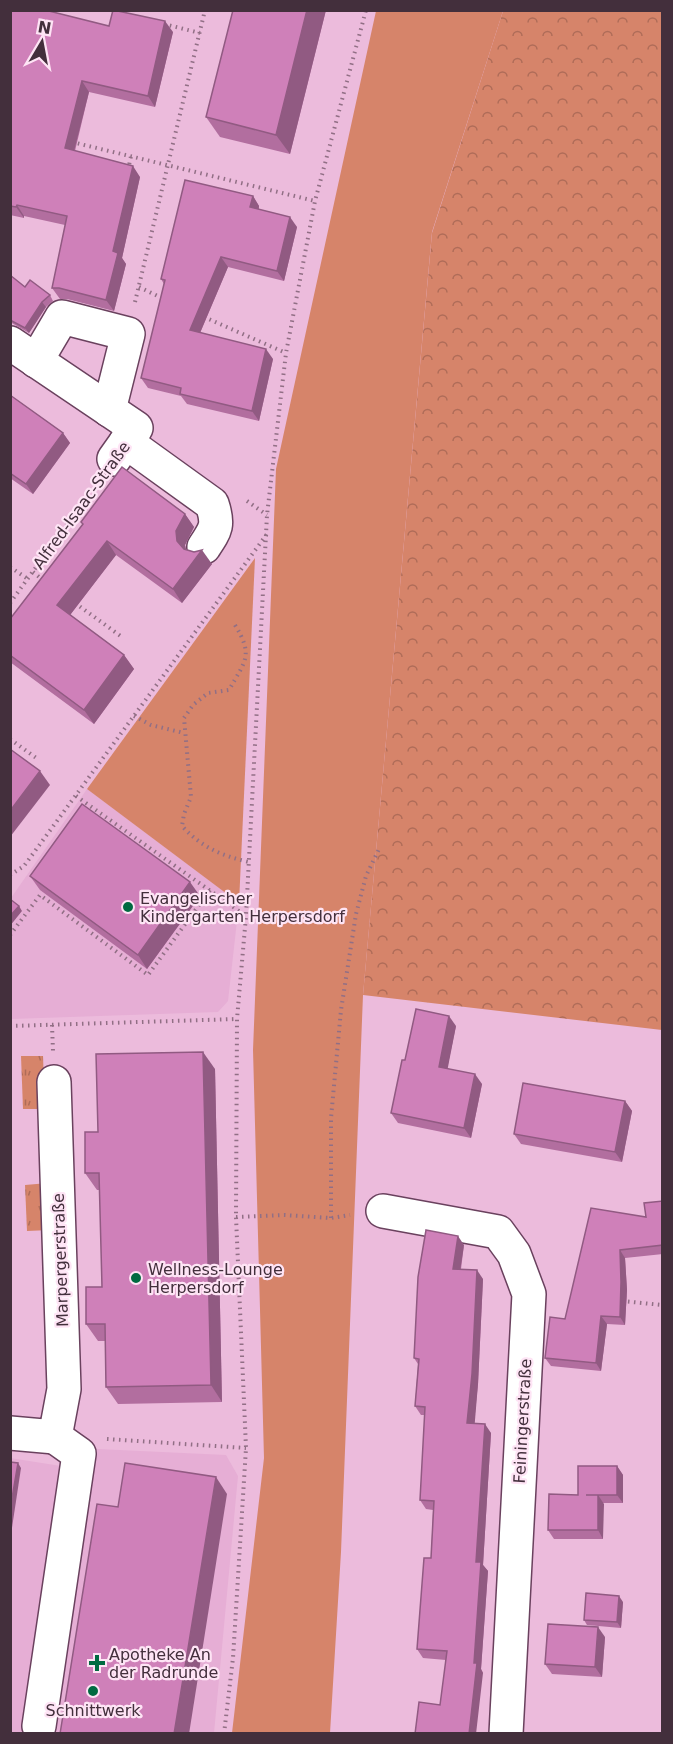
<svg xmlns="http://www.w3.org/2000/svg" width="673" height="1744" font-family="'DejaVu Sans',sans-serif">
  <style>
    .built { fill: #e6aed5 }
    .grass { fill: url(#grass-tufts) }
    .forest { fill: url(#forest-crowns) }
    .green { fill: #d6846a }
    .lines { fill: none; stroke-linecap: round; stroke-linejoin: round }
    .minor-casing { stroke: #6a415e; stroke-width: 36 }
    .path { stroke: #916f85; stroke-width: 4; stroke-dasharray: 1.5 4.5; stroke-linecap: butt }
    .minor { stroke: #fff; stroke-width: 33 }
    .wall { fill: #b26e9f }
    .shaded-wall { fill: #915a82 }
    .building { fill: #cf80b9; stroke: #915a82; stroke-width: 1.5 }
    .poi-dot { fill: #006a41; stroke: #fee4f5; stroke-width: 2 }
    .labels { text-anchor: middle; stroke-width: 4.5; stroke-linejoin: round; paint-order: stroke }
    .street-label { font-size: 16px; fill: #432f3c; stroke: #fee4f5 }
    .poi-label { font-size: 16px; fill: #432f3c; stroke: #fee4f5; text-anchor: start }
  </style>
  <defs>
    <pattern id="grass-tufts" width="24" height="20" patternUnits="userSpaceOnUse" patternTransform="scale(1.5)"><rect width="24" height="20" fill="#d6846a"/><path d="M3 7l-1-3M5 7V3M7 7l1-3M15 17l-1-3M17 17v-4M19 17l1-3" fill="none" stroke="#af6c58"/></pattern>
    <pattern id="forest-crowns" width="20" height="18" patternUnits="userSpaceOnUse" patternTransform="scale(1.5)"><rect width="20" height="18" fill="#d6846a"/><path d="M2 6a3 3 0 1 1 6 0M12 15a3 3 0 1 1 6 0" fill="none" stroke="#af6c58"/></pattern>
  </defs>
  <rect width="100%" height="100%" fill="#ecbbdc"/>
  <g class="built">
    <polygon points="87,789 239,903 228,1001 218,1012 11,1019 10,927 22,911 11,902 11,898"/>
    <polygon points="98,1449 226,1455 238,1476 214,1733 11,1733 10,1458 61,1466"/>
  </g>
  <g class="grass">
    <polygon points="21,1056 43,1056 45,1109 23,1109"/>
    <polygon points="48,1183 50,1230 27,1231 25,1185"/>
  </g>
  <polygon class="forest" points="503,11 662,11 662,1030 363,995 432,233"/>
  <g class="green">
    <polygon points="376,11 503,11 432,232 363,995 341,1552 330,1733 232,1733 264,1458 253,1050 276,469"/>
    <polygon points="255,558 239,903 87,789"/>
  </g>
  <g class="lines">
    <defs>
      <g id="minor">
        <polyline points="10,343 136,428 114,459"/>
        <polyline points="36,361 62,317 128,334 109,410"/>
        <path d="M126,442l86,62c7,21 4,25 -8,43"/>
        <polyline points="383,1211 498,1232 514,1254 529,1294 506,1734"/>
        <polyline points="10,1433 55,1437 64,1389 54,1082"/>
        <polyline points="39,1726 79,1454 55,1437"/>
      </g>
    </defs>
    <use href="#minor" class="minor-casing"/>
    <g class="path">
      <polyline points="164,24 200,33"/>
      <polyline points="72,142 315,201"/>
      <polyline points="128,170 131,156"/>
      <polyline points="139,287 164,299"/>
      <polyline points="135,302 205,10"/>
      <polyline points="204,317 286,353"/>
      <polyline points="247,501 267,515"/>
      <polyline points="10,567 28,579"/>
      <polyline points="33,572 44,581"/>
      <polyline points="10,603 95,486"/>
      <polyline points="75,603 122,637"/>
      <path d="M235,625c19,31 10,36 -6,65l-21,3 -15,12 -9,13 7,79 -7,17 -2,12c19,21 40,30 67,36"/>
      <polyline points="134,716 151,725 184,733"/>
      <polyline points="10,739 39,760"/>
      <polyline points="76,796 246,916"/>
      <polyline points="10,875 24,866 267,534"/>
      <polyline points="10,935 40,895 148,975 210,890"/>
      <polyline points="52,1025 53,1051"/>
      <polyline points="10,1026 237,1019"/>
      <polyline points="236,1217 284,1215 331,1218 350,1215"/>
      <polyline points="331,1218 331,1118 341,1010 356,914 366,876 379,849"/>
      <polyline points="622,1301 662,1305"/>
      <polyline points="107,1439 246,1448"/>
      <polyline points="224,1734 233,1658 246,1448 236,1217 237,1019 246,916 267,515 286,353 315,201 366,10"/>
    </g>
    <use href="#minor" class="minor"/>
  </g>
  <g class="wall">
    <polygon points="10,10 109,26 173,32 155,107 89,92 75,151 140,177 122,258 126,264 114,311 67,299 60,299 52,288 65,225 24,216 24,218 10,215"/>
    <polygon points="233,10 326,10 290,154 220,137 206,117"/>
    <polygon points="253,196 259,206 259,209 297,227 284,281 228,267 200,333 273,359 259,421 187,404 181,396 148,388 141,378 164,284 161,279"/>
    <polygon points="10,275 25,287 50,295 53,301 46,307 29,333 10,322"/>
    <polygon points="10,395 63,433 70,443 33,494 10,478"/>
    <polygon points="185,514 194,527 185,545 186,549 212,564 182,603 116,555 70,615 124,655 134,669 94,724 10,662 10,619 83,525 81,522"/>
    <polygon points="30,876 200,896 147,969 40,890"/>
    <polygon points="456,1026 447,1069 482,1084 471,1138 398,1123 391,1113 405,1060"/>
    <polygon points="215,1069 222,1402 118,1404 106,1387 105,1341 98,1341 86,1324 102,1287 100,1190 97,1190 85,1173 98,1132"/>
    <polygon points="625,1101 632,1111 622,1162 521,1144 514,1134"/>
    <polygon points="663,1201 663,1254 625,1258 627,1290 625,1325 607,1324 601,1371 551,1366 545,1358 565,1319 646,1217"/>
    <polygon points="464,1245 461,1269 483,1279 478,1384 474,1423 491,1433 483,1565 488,1571 481,1669 483,1673 440,1705 446,1660 423,1658 417,1649 431,1558 433,1510 426,1509 420,1500 425,1415 421,1415 415,1406 418,1364 414,1358"/>
    <polygon points="617,1466 623,1475 623,1503 603,1503 603,1539 554,1539 548,1530 578,1495"/>
    <polygon points="623,1602 621,1628 587,1625 584,1620"/>
    <polygon points="605,1637 602,1677 552,1674 545,1664"/>
  </g>
  <g class="shaded-wall">
    <polygon points="307,10 326,10 290,154 276,135"/>
    <polygon points="165,21 173,32 155,107 148,96"/>
    <polygon points="82,81 89,92 72,159 65,148"/>
    <polygon points="133,166 140,177 122,258 126,264 114,311 106,300 113,251"/>
    <polygon points="253,196 259,206 257,217 250,207"/>
    <polygon points="17,205 24,216 24,218 16,207"/>
    <polygon points="290,217 297,227 284,281 277,271"/>
    <polygon points="221,257 228,267 197,340 190,330"/>
    <polygon points="42,302 46,307 29,333 25,328"/>
    <polygon points="266,349 273,359 259,421 252,411"/>
    <polygon points="63,433 70,443 33,494 26,484"/>
    <polygon points="185,514 194,527 185,545 187,555 177,541 176,531"/>
    <polygon points="107,541 116,555 67,619 57,605"/>
    <polygon points="202,550 212,564 182,603 173,589"/>
    <polygon points="124,655 134,669 94,724 84,710"/>
    <polygon points="40,771 50,785 10,837 10,811"/>
    <polygon points="190,882 200,896 147,969 138,955"/>
    <polygon points="19,906 22,911 10,926 10,916"/>
    <polygon points="449,1016 456,1026 446,1077 439,1067"/>
    <polygon points="203,1052 215,1069 222,1402 211,1385"/>
    <polygon points="475,1074 482,1084 471,1138 464,1128"/>
    <polygon points="625,1101 632,1111 622,1162 615,1152"/>
    <polygon points="458,1236 464,1245 459,1278 453,1269"/>
    <polygon points="620,1250 625,1258 627,1290 625,1325 620,1317"/>
    <polygon points="477,1270 483,1279 478,1384 474,1432 467,1423"/>
    <polygon points="601,1316 607,1324 601,1371 596,1363"/>
    <polygon points="485,1424 491,1433 483,1565 488,1571 481,1669 483,1673 476,1734 469,1734 474,1663 476,1562"/>
    <polygon points="18,1463 21,1468 10,1541 10,1510"/>
    <polygon points="617,1466 623,1475 623,1503 617,1495"/>
    <polygon points="216,1477 227,1494 189,1734 174,1734"/>
    <polygon points="598,1495 604,1504 603,1539 598,1530"/>
    <polygon points="619,1596 623,1602 621,1628 617,1622"/>
    <polygon points="598,1627 605,1637 602,1677 595,1667"/>
  </g>
  <g class="building">
    <polygon points="10,10 45,10 109,26 113,10 165,21 148,96 82,81 65,148 133,166 113,251 118,253 106,300 59,288 52,288 67,216 17,205 16,207 10,206"/>
    <polygon points="233,10 307,10 276,135 206,117"/>
    <polygon points="185,180 253,196 250,207 290,217 277,271 221,257 190,330 266,349 252,411 180,394 181,388 141,378 165,280 161,279"/>
    <polygon points="10,275 25,287 30,280 50,295 42,302 25,328 10,320"/>
    <polygon points="10,395 63,433 26,484 10,473"/>
    <polygon points="122,467 185,514 176,531 177,541 184,549 194,552 202,550 173,589 107,541 57,605 124,655 84,710 10,655 10,619 83,524 81,522"/>
    <polygon points="10,749 40,771 10,811"/>
    <polygon points="82,804 190,882 138,955 30,876"/>
    <polygon points="10,899 19,906 10,916"/>
    <polygon points="416,1009 449,1016 439,1067 475,1074 464,1128 391,1113 402,1060 405,1060"/>
    <polygon points="203,1052 211,1385 106,1387 105,1324 86,1324 86,1287 102,1287 99,1173 85,1173 85,1132 98,1132 96,1054"/>
    <polygon points="523,1083 625,1101 615,1152 514,1134"/>
    <polygon points="663,1201 663,1245 620,1250 621,1282 620,1317 601,1316 596,1363 545,1358 550,1317 565,1319 591,1208 646,1217 644,1203"/>
    <polygon points="426,1230 458,1236 453,1269 477,1270 472,1374 467,1423 485,1424 476,1562 481,1562 474,1663 477,1663 469,1734 415,1734 419,1702 440,1705 447,1651 417,1649 424,1558 431,1558 434,1501 420,1500 425,1407 415,1406 419,1359 414,1358 418,1277"/>
    <polygon points="10,1462 18,1463 10,1510"/>
    <polygon points="125,1463 216,1477 174,1734 60,1734 97,1504 118,1507"/>
    <polygon points="578,1466 617,1466 617,1495 586,1495 598,1495 598,1530 548,1530 549,1494 578,1495"/>
    <polygon points="586,1593 619,1596 617,1622 584,1620"/>
    <polygon points="548,1624 598,1627 595,1667 545,1664"/>
  </g>
  <g class="poi-dot">
    <circle cx="128" cy="907" r="6"/>
    <circle cx="136" cy="1278" r="6"/>
    <path d="M94 1654h6v6h6v6h-6v6h-6v-6h-6v-6h6z"/>
    <circle cx="93" cy="1691" r="6"/>
  </g>
  <g class="labels">
    <g class="street-label">
      <text transform="translate(81 505) rotate(-54)" y="6">Alfred-Isaac-Straße</text>
      <text transform="translate(60 1260) rotate(-92)" y="6">Marpergerstraße</text>
      <text transform="translate(522 1421) rotate(-87)" y="6">Feiningerstraße</text>
    </g>
    <g class="poi-label">
      <text x="140" y="904">Evangelischer<tspan x="140" dy="18">Kindergarten Herpersdorf</tspan></text>
      <text x="148" y="1275">Wellness-Lounge<tspan x="148" dy="18">Herpersdorf</tspan></text>
      <text x="109" y="1660">Apotheke An<tspan x="109" dy="18">der Radrunde</tspan></text>
      <text x="93" y="1716" text-anchor="middle">Schnittwerk</text>
    </g>
  </g>
  <rect width="673" height="1744" fill="none" stroke="#432f3c" stroke-width="24"/>
  <g transform="translate(42 42) rotate(10)" stroke="#fee4f5" stroke-width="4.5" paint-order="stroke">
  <path d="M0-4.5L10 22L0 15L-10 22Z" fill="#432f3c"/>
  <text y="-9" font-size="16" font-weight="bold" text-anchor="middle" fill="#432f3c">N</text>
  </g>
</svg>
